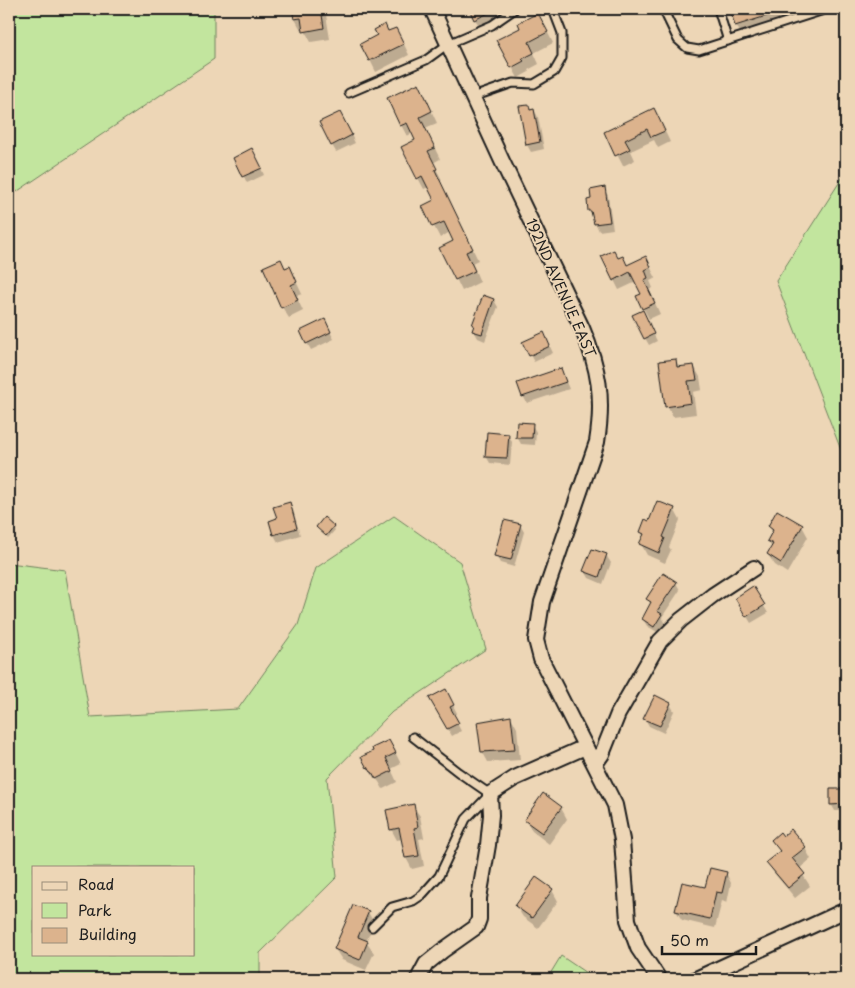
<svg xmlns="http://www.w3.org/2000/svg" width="855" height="988" font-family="'Playpen Sans',sans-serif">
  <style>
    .green { fill: #c2e59e; stroke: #6f805d; fill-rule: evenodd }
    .shadow { fill: #0003 }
    .building { fill: #dcb38d; stroke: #1c1c1c }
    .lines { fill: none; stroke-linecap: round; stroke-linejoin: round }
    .service-casing { stroke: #1c1c1c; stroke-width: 11 }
    .minor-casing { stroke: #1c1c1c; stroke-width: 18 }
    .service { stroke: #edd6b6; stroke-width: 7 }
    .minor { stroke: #edd6b6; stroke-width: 14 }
    .labels { text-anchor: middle; stroke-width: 4; stroke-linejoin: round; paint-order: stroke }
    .street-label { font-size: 14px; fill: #1c1c1c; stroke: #edd6b6 }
  </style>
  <rect width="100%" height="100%" fill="#edd6b6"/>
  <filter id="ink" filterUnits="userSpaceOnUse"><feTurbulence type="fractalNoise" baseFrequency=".02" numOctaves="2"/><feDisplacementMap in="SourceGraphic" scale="10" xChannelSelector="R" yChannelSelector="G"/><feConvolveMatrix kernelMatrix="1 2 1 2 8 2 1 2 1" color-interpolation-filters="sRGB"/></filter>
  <g filter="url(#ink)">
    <g class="green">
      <polygon points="9,9 214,9 214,59 9,197"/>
      <polygon points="846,172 846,463 776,281"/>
      <path d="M394,516l66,46 26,87 -94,63 -65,66 10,99 -77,76v26h-251v-416l56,7 25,147 148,-8 60,-84 18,-57zM34,867h160v87h-160z"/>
      <polygon points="561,956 595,979 547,979"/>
    </g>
    <g class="shadow">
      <polygon points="293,9 325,9 330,39 311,42 304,29 301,30 295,19"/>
      <polygon points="468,9 504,9 506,13 480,27"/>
      <polygon points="731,9 811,9 813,13 743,36 736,26"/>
      <polygon points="544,25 553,43 534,53 539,64 528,70 529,72 518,78 498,41"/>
      <polygon points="388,33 402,40 409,55 376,72 362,44"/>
      <polygon points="424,95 437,123 425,128 440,159 433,163 442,180 440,181 478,260 472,263 480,282 462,291 441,248 455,241 450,232 440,238 424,207 436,200 429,187 424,189 418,178 417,140 413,133 407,136 401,125"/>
      <polygon points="528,106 531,111 534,110 538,117 544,149 531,152 527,145"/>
      <polygon points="344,120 355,143 336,152 332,145"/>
      <polygon points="660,121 670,142 658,148 654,140 631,151 635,160 623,166 606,133"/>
      <polygon points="256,157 264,175 247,183 235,158"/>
      <polygon points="604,189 608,196 613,229 599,231 590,211 588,201 593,200"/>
      <polygon points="645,257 656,278 650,281 653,288 649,290 660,314 649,319 638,297 642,295 636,282 619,290 614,280 618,259 627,266"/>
      <polygon points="285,270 295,279 302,294 296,296 303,311 289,318 282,307"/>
      <polygon points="494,300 498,307 485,341 478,338 474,331 475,327 473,325"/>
      <polygon points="646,319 657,341 649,345 645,338"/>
      <polygon points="328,328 334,339 311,350 307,343"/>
      <polygon points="547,340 553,353 534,362 530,355"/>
      <polygon points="675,360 680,368 694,366 700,377 702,390 693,392 696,414 673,417 667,406"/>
      <polygon points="561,370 569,389 527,403 523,396"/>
      <polygon points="532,425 536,432 535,445 521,444 517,437"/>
      <polygon points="508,435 512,442 510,465 490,463 486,456"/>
      <polygon points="289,503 293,510 300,535 278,542 274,535 270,522 278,519"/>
      <polygon points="674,509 680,520 669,547 671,550 665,563 647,555 641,544 644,537 641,532 649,522"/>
      <polygon points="520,525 524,532 514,567 500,563 496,556"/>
      <polygon points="769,526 802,526 808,537 787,573 775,565 768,555 772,548 768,541 773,533"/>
      <polygon points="317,527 333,527 335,530 328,538"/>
      <polygon points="593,550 606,555 611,563 603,584 589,578 585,571"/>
      <polygon points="676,583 680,590 662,617 665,622 659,633 647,626 643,619 651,605 648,599"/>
      <polygon points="753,588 768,613 751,623 736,599"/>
      <polygon points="445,690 457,713 453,715 461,731 452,736 430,698"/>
      <polygon points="670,704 674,711 664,733 649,726 645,719"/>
      <polygon points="511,717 517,728 520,760 488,762 482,751"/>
      <polygon points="395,752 401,764 391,769 397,782 383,789 379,782 375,777 374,778 363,757"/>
      <polygon points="831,790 846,790 846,811 835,811 831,804"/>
      <polygon points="413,806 420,816 424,838 419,839 424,866 412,869 406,858 402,839 397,840 391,829"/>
      <polygon points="561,808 567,819 549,844 532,831 525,820"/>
      <polygon points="791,831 805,848 811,859 799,869 810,886 795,898 774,873 768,862 780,852 773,840 783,838"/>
      <polygon points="726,873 731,883 727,903 722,901 715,928 682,920 676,911"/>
      <polygon points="552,890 558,901 538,928 523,917 516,906"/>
      <polygon points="368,912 374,923 366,942 374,953 366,970 342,960 335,949"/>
      <polygon points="469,971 473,979 452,979"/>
    </g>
    <g class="building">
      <polygon points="292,9 324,9 324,14 322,15 324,28 303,32 301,18 294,19"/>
      <polygon points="469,9 497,9 474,20"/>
      <polygon points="730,9 782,9 782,11 735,26"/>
      <polygon points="538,13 548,32 529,42 534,53 522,59 524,61 511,68 496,40 520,28 518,23"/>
      <polygon points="385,24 388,31 396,28 404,44 369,61 360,44 377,35 374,30"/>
      <polygon points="419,83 432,111 420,117 435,148 428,151 437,169 435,170 473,249 466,252 475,271 455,280 439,248 453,241 444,222 432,227 422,206 434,200 422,176 417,179 401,147 415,140 407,123 400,126 387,98"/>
      <polygon points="529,105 530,110 534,109 540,142 526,145 519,106"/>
      <polygon points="654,108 665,131 651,137 647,129 625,140 630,149 615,156 604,132"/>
      <polygon points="340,112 352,135 331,146 319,122"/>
      <polygon points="252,148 262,168 242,177 233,158"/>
      <polygon points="605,187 610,222 594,224 591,211 588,211 587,200 591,199 590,190"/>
      <polygon points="614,250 618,258 623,256 627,265 646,256 651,267 645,270 648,278 644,280 655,303 642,309 636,296 641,294 630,272 613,281 601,256"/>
      <polygon points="281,259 285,268 290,266 297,282 291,285 298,300 281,308 263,267"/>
      <polygon points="483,295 494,299 482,334 472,331 474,325 472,325"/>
      <polygon points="643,310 654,334 644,339 632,315"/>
      <polygon points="325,319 331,332 306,344 300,331"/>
      <polygon points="544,332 550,346 529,356 522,342"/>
      <polygon points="676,359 677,367 694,365 697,380 688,381 691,403 665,407 659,361"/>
      <polygon points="561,368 566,382 522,397 517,383"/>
      <polygon points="517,422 533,423 532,438 516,438"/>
      <polygon points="487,432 509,434 507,458 485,457"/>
      <polygon points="657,501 675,508 663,537 665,538 659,553 639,544 644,534 640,532 645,519 649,521"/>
      <polygon points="290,502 297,528 273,535 269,521 277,518 273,507"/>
      <polygon points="777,510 803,525 781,563 767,554 773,544 767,541 773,530 768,526"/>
      <polygon points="324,517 334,526 326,536 316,527"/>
      <polygon points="504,520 521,524 511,560 494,556"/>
      <polygon points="592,549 607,554 599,577 583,571"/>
      <polygon points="663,573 677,582 657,611 662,614 654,627 642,619 651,602 646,599"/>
      <polygon points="753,586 765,605 746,617 735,598"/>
      <polygon points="446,689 454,705 450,707 459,723 447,729 429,698"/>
      <polygon points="655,695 671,703 660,726 643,719"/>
      <polygon points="511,716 515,750 481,752 477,722"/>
      <polygon points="389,740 396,753 386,758 392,771 376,779 372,772 371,772 368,767 367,768 361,757 373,751 372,748"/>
      <polygon points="830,789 846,789 846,804 830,805"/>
      <polygon points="543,793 562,807 542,833 524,820"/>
      <polygon points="414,804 418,827 414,828 419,856 405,858 399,828 390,830 386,810"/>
      <polygon points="791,829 806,847 792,858 805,874 788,888 766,862 780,851 771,840 780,832 783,836"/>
      <polygon points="710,868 727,872 722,893 716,892 710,919 675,911 682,882 705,887"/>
      <polygon points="536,877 553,889 532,918 515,906"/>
      <polygon points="353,905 369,911 358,937 368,941 360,960 334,949"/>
    </g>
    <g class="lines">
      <defs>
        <g id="service">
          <polyline points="663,9 678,40 687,48 699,50 827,9"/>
          <polyline points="718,9 728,41"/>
          <polyline points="349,93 426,60 448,44 492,25 515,9"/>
          <polyline points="473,97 513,83 534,84 554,72 562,58 562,33 554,12 551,9"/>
          <polyline points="372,927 392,907 413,901 422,895 439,876 466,819 490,794 458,772 413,737"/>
        </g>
        <g id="minor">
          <path d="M432,9l70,152 80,167c17,40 22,70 15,114l-55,160 -6,38 5,19 74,146 7,35 6,80 10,28 21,31"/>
          <polyline points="595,764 602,754 618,714 660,641 681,620 713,595 754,568"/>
          <polyline points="418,979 426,964 442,951 476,927 479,919 479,898 488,845 491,815 490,794 515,778 585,747"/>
          <polyline points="696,979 846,910"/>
        </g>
      </defs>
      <use href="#service" class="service-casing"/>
      <use href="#minor" class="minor-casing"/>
      <use href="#service" class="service"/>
      <use href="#minor" class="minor"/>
    </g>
  </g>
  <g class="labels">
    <g class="street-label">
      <text transform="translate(561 288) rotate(66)" y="5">192ND AVENUE EAST</text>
    </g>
  </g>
  <rect width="855" height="988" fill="none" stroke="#edd6b6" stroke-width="30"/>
  <rect x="15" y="15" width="825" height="958" fill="none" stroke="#1c1c1c" stroke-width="2" filter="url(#ink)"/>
  <rect x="32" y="866" width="162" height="90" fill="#edd6b6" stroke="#998c78"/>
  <rect x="42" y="882" width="25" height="8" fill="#edd6b6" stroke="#998c78"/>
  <text x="78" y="890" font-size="15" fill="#1c1c1c">Road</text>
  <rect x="42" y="903" width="25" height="15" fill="#c2e59e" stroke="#998c78"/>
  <text x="78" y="916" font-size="15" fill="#1c1c1c">Park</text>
  <rect x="42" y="928" width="25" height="15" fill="#dcb38d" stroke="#998c78"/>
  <text x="78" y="940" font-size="15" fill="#1c1c1c">Building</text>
  <path d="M662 946v8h94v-8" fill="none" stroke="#1c1c1c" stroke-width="2.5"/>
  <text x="670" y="946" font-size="15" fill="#1c1c1c" stroke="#edd6b6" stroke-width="4" paint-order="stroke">50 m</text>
</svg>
